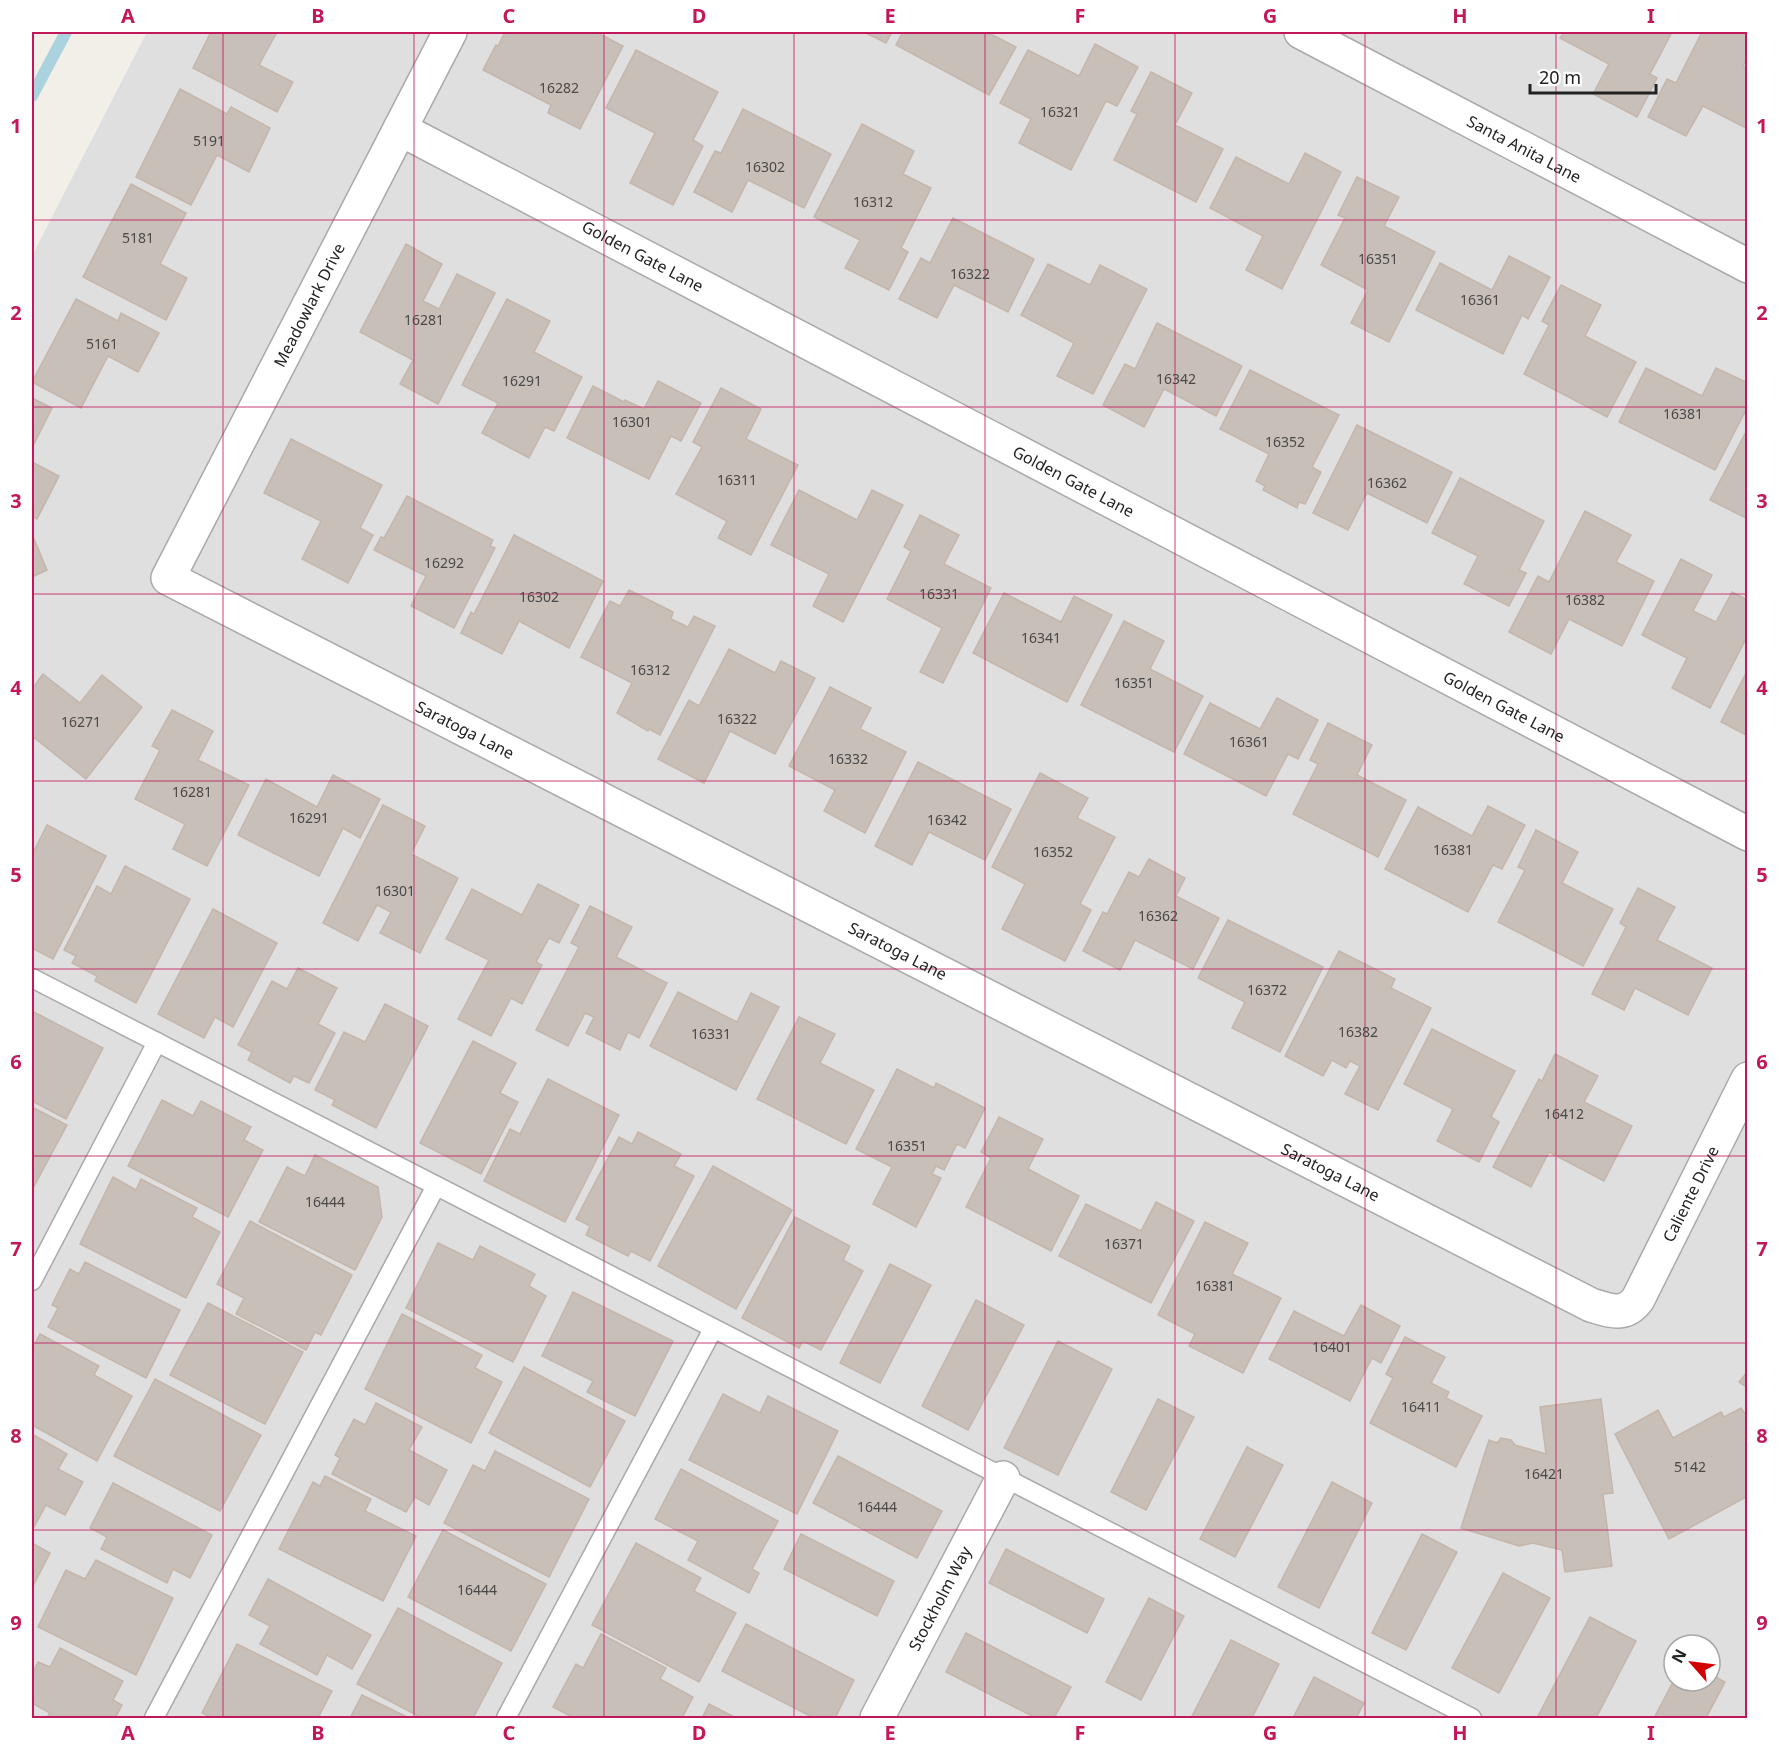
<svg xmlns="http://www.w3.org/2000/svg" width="1779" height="1750" font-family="'Noto Sans',sans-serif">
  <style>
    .residential { fill: #e0dfdf; fill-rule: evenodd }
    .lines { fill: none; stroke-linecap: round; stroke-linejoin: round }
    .stream { stroke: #aad3df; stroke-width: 12 }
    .building { fill: #c7bfb8; stroke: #c4b6ab; stroke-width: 1.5 }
    .lane-casing { stroke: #a9a9a9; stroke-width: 21 }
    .street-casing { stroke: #a9a9a9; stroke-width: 36 }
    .lane { stroke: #fff; stroke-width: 18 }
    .street { stroke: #fff; stroke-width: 33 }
    .grid { fill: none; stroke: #c2185b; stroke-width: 1.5; stroke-opacity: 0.55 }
    .labels { text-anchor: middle; stroke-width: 5; stroke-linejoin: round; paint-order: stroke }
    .number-label { font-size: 14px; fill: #4b4948 }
    .street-label { font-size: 16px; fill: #222; stroke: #fff }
    .neatline { fill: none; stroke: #c2185b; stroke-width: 2 }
    .grid-label { font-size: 20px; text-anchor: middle; font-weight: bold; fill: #c2185b }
  </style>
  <rect width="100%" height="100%" fill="#f2efe9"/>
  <path class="residential" d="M147,32h1600v1686h-1715v-1462zM1674,1645h36v36h-36z"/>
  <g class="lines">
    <polyline class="stream" points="32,96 66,32"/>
  </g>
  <g class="building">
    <polygon points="211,32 277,32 259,65 293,82 277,112 193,68"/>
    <polygon points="505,32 596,32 623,46 580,129 548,113 551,105 483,70 496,45 498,46"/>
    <polygon points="864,32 892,32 886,43"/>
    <polygon points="903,32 987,32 1016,47 989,95 896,45"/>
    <polygon points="1564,32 1672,32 1650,74 1657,78 1637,117 1593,94 1609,64 1560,38"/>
    <polygon points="1702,32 1748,33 1748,56 1743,66 1748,68 1748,129 1703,106 1686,136 1648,117 1667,79 1676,83"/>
    <polygon points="1095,44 1138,67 1117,106 1106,101 1071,170 1019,143 1031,119 1000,103 1028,50 1079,76"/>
    <polygon points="636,50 718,92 693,140 703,146 673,205 630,183 655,133 606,108"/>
    <polygon points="1151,72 1192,93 1175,125 1223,149 1196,202 1114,160 1137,114 1131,111"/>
    <polygon points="180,89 227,114 231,107 270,128 249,172 217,155 191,205 136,177"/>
    <polygon points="743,109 831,154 804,208 748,180 732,212 694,192 715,151 721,153"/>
    <polygon points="862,124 914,151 903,174 931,188 901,248 908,252 889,290 845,268 860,240 814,217"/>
    <polygon points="1305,153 1341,172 1282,289 1246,270 1263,236 1210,208 1236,157 1289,184"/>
    <polygon points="1357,177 1399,197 1384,226 1435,252 1389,342 1351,323 1368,290 1321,265 1345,218 1338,215"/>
    <polygon points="131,184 186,213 160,264 187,278 166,320 83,277"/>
    <polygon points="953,218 1034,259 1008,312 954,285 937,318 899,299 921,258 930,263"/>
    <polygon points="406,244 442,264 423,301 439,309 457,274 495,293 438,404 400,384 413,360 360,332"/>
    <polygon points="1509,256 1550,277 1528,319 1522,315 1503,354 1416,310 1440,263 1492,290"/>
    <polygon points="1048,264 1090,285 1100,265 1147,289 1093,394 1057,376 1074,343 1021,315"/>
    <polygon points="1561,285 1601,305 1585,336 1636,362 1607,417 1524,374 1549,325 1542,321"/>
    <polygon points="76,299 118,321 121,313 159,333 138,372 108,356 81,408 32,382"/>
    <polygon points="507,299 550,321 534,352 582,377 554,431 545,427 529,458 482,433 498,403 462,385"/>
    <polygon points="1157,323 1242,366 1216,416 1164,389 1144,427 1103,405 1125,364 1135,369"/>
    <polygon points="1646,368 1702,396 1716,368 1748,383 1748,406 1715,470 1619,422"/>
    <polygon points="1250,370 1339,415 1312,467 1321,472 1305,504 1299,502 1297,508 1263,490 1265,486 1256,481 1269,454 1220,429"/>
    <polygon points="658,381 701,403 681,441 671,436 649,479 567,438 593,386 624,402 625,400 644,409"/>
    <polygon points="721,388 761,409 746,439 798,465 751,555 718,538 727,521 676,494 702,447 693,442"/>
    <polygon points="32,398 52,408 32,448"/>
    <polygon points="1357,425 1452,472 1427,523 1367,493 1348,530 1313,513"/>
    <polygon points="1748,428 1748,519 1710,500"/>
    <polygon points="291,439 382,485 360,528 373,535 348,583 302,559 321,521 264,493"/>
    <polygon points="32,462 59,476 37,519 32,516"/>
    <polygon points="1460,478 1544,521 1519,570 1526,573 1509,606 1464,584 1478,556 1432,533"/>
    <polygon points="799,490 857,520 872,490 903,505 843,622 813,606 829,574 771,545"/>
    <polygon points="407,496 493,540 490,546 495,548 454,628 411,606 426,576 374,550 381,537 384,538"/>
    <polygon points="1585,511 1631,535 1616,562 1654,581 1622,646 1569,619 1551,654 1509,632 1538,576 1549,582"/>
    <polygon points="920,515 959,535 944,564 991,588 943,683 920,672 942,628 887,599 911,551 904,547"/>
    <polygon points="32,534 47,570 32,577"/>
    <polygon points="514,535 603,581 569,648 519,621 502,654 461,633 471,612 474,614"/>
    <polygon points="1681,559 1712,575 1693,611 1716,622 1732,592 1748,600 1748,635 1710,708 1672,688 1687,658 1642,635"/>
    <polygon points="629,590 673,612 671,619 688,627 694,616 715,626 660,735 649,729 648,731 617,713 632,683 581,657 610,601 620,606"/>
    <polygon points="1004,593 1061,622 1074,596 1112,615 1067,702 973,653"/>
    <polygon points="1124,621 1164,641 1150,669 1203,696 1174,752 1081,705"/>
    <polygon points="729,649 775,673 781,661 815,678 775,754 730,731 704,783 658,759 689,700 699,706"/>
    <polygon points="1748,669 1748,736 1721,722"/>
    <polygon points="43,674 80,703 102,675 142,707 86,779 32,736 32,689"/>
    <polygon points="830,687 871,708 860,729 906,752 865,833 824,811 835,790 789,766"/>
    <polygon points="1277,698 1318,720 1298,759 1288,754 1266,796 1184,754 1210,703 1260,729"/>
    <polygon points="172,710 213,731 198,760 249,785 207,866 173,849 185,824 135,799 160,750 152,746"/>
    <polygon points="1328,723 1372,745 1357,775 1406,800 1378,857 1293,814 1318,764 1310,760"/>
    <polygon points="918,762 1011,809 985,860 929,832 912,865 875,846"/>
    <polygon points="1040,773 1088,798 1077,818 1115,837 1080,904 1091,910 1065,961 1002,929 1025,884 992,867"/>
    <polygon points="333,775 380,799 360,838 343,828 319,876 238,835 266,779 317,807"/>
    <polygon points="383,805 425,826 411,854 458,878 420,953 380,933 391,912 377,905 358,941 323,923"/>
    <polygon points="1488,806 1525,825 1502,869 1493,865 1468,912 1385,869 1418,807 1472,836"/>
    <polygon points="47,825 106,856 53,959 32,948 32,855"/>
    <polygon points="1536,830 1578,852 1562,883 1613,909 1583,966 1498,922 1525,870 1518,867"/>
    <polygon points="1149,859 1185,878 1176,896 1219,918 1193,969 1135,940 1120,970 1083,951 1103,912 1107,914 1129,872 1139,877"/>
    <polygon points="125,866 190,899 136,1003 95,981 97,976 72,963 76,956 64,950 97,886 111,894"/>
    <polygon points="538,884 579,905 559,943 549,938 536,962 542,965 522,1004 511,998 491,1036 458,1019 489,960 446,939 472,889 522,915"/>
    <polygon points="1638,888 1675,907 1657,940 1712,968 1688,1015 1635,988 1624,1010 1592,994 1626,927 1620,923"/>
    <polygon points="590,906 632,927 616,957 667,983 639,1038 628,1032 620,1050 586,1033 594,1017 585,1013 568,1046 536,1030 579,947 571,943"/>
    <polygon points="213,909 277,943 233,1027 215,1017 204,1038 158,1014"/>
    <polygon points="1228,920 1323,967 1280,1052 1232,1028 1245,1002 1198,978"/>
    <polygon points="1339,951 1395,979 1391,988 1431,1008 1378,1110 1345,1094 1360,1066 1350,1061 1346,1068 1332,1060 1323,1076 1285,1056"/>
    <polygon points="298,968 337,988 318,1024 335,1033 309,1083 294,1076 290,1083 248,1060 252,1052 238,1045 272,981 287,989"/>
    <polygon points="678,992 737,1022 751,993 779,1007 736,1090 650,1046"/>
    <polygon points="385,1004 428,1026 376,1128 332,1105 335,1100 315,1090 344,1032 365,1042"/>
    <polygon points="32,1011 103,1048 66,1119 32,1101"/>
    <polygon points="799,1017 835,1034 820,1063 874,1090 846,1144 757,1099"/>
    <polygon points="1432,1029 1515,1071 1491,1117 1499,1122 1479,1162 1437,1141 1453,1109 1404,1084"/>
    <polygon points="473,1041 516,1063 500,1093 518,1102 481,1174 420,1143"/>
    <polygon points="1555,1054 1598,1076 1584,1102 1632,1126 1604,1181 1549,1152 1531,1187 1493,1167 1539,1079 1542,1081"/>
    <polygon points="897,1069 934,1088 936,1083 985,1108 965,1148 957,1144 944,1170 936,1166 932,1174 941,1178 916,1227 873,1204 892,1167 856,1149"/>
    <polygon points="548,1079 619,1115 565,1222 484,1181 510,1129 520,1134"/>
    <polygon points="162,1100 193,1116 201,1101 251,1127 244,1140 263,1150 228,1217 128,1166"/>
    <polygon points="32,1107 67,1125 32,1190"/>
    <polygon points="999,1117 1043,1139 1028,1169 1079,1196 1051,1251 966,1207 991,1158 981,1152"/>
    <polygon points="638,1132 681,1154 674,1166 694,1176 650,1261 631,1251 628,1256 586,1235 590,1226 576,1219 619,1137 632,1144"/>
    <polygon points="315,1155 378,1187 382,1217 355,1270 259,1222 287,1167 305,1176"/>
    <polygon points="713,1166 792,1210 736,1309 658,1266"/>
    <polygon points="113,1177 136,1190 141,1179 197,1208 192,1217 220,1232 186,1298 80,1244"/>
    <polygon points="1156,1202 1194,1221 1151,1303 1059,1256 1086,1204 1141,1231"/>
    <polygon points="795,1217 850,1246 843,1260 863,1271 821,1350 803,1341 799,1348 742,1318"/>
    <polygon points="250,1221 352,1275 321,1335 315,1332 306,1350 236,1314 244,1298 217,1284"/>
    <polygon points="1205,1222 1248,1243 1232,1274 1281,1298 1243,1373 1189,1346 1195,1334 1158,1315"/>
    <polygon points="438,1243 473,1260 480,1246 535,1274 529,1286 546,1296 513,1362 406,1308"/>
    <polygon points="85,1262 180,1310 146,1378 48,1327 58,1308 52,1305 70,1269 79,1274"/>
    <polygon points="890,1264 931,1285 880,1383 840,1363"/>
    <polygon points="573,1292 673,1341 635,1416 587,1392 593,1381 542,1356"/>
    <polygon points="976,1300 1024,1325 968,1430 922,1406"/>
    <polygon points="208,1303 303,1352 265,1424 170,1375"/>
    <polygon points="1361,1305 1400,1326 1381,1363 1372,1358 1350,1401 1269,1359 1294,1311 1344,1336"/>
    <polygon points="402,1314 482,1355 475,1368 502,1382 471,1443 365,1389"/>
    <polygon points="40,1334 99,1366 94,1375 132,1396 97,1461 32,1425 32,1349"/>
    <polygon points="1405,1337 1445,1357 1431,1383 1449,1392 1446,1398 1482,1416 1456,1467 1370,1423 1393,1378 1386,1374"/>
    <polygon points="1058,1341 1112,1369 1058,1475 1004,1448"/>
    <polygon points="524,1367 625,1421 590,1487 489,1433"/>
    <polygon points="1748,1371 1748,1388 1739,1382"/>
    <polygon points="155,1379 261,1435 220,1511 114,1456"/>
    <polygon points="723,1394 760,1413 768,1396 838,1431 797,1514 689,1460"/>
    <polygon points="1158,1399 1194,1417 1146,1510 1111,1492"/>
    <polygon points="1601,1399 1613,1493 1603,1494 1612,1566 1565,1572 1562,1550 1533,1543 1519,1546 1461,1528 1489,1440 1497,1443 1501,1438 1511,1440 1515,1445 1546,1454 1540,1407"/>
    <polygon points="376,1403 422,1427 409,1450 447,1470 429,1505 415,1497 406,1512 332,1474 340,1458 335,1455 354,1419 365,1425"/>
    <polygon points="1741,1408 1748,1418 1748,1496 1669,1539 1615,1434 1658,1410 1673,1438 1721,1412 1724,1417"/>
    <polygon points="32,1434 67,1454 58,1469 83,1482 65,1515 46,1505 34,1527 32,1526"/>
    <polygon points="1247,1447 1283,1465 1235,1557 1200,1539"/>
    <polygon points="495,1451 589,1499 549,1577 444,1523 473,1465 485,1471"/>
    <polygon points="838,1456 942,1511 917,1558 813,1503"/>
    <polygon points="681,1469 778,1521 752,1569 759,1573 749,1593 688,1560 698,1541 655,1519"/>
    <polygon points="325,1476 371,1499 365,1511 416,1536 383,1601 279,1549 313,1482 320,1486"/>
    <polygon points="1332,1482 1372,1503 1319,1608 1278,1587"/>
    <polygon points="113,1483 212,1535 190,1578 173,1569 167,1583 101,1549 107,1537 90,1528"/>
    <polygon points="443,1530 546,1584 511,1651 408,1597"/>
    <polygon points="801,1534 894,1581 877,1616 784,1569"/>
    <polygon points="1422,1534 1457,1552 1406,1650 1372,1633"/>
    <polygon points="32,1543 50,1553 32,1588"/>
    <polygon points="636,1543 701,1578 694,1591 736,1613 699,1682 592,1625"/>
    <polygon points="1006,1549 1104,1599 1087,1633 989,1583"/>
    <polygon points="96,1560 173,1598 136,1675 38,1627 66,1570 85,1579"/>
    <polygon points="1503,1573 1550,1598 1499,1693 1452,1668"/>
    <polygon points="268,1579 371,1635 352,1669 327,1655 317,1675 260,1644 270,1626 249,1615"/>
    <polygon points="1149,1598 1184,1616 1141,1700 1106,1682"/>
    <polygon points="398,1608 502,1663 473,1718 422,1718 357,1684"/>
    <polygon points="1590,1617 1636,1641 1596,1718 1537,1718"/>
    <polygon points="746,1624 854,1680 835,1718 814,1718 722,1671"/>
    <polygon points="966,1633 1071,1687 1054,1718 1036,1718 946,1672"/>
    <polygon points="601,1634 666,1668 660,1679 693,1697 682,1718 574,1718 553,1707 576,1664 583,1668"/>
    <polygon points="1231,1640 1279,1664 1252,1718 1191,1718"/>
    <polygon points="237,1644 332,1691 318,1718 212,1718 202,1713"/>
    <polygon points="60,1648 123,1681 113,1700 122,1705 115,1718 47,1718 50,1713 32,1703 32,1675 38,1662 50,1667"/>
    <polygon points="1710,1674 1725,1682 1706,1718 1654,1718 1674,1680 1710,1681"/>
    <polygon points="1314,1677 1364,1703 1356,1718 1293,1718"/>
    <polygon points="362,1695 409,1718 350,1718"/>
    <polygon points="709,1704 736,1718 702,1718"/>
  </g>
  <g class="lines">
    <defs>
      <g id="lane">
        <polyline points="32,978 1472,1718"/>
        <polyline points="32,1281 157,1042"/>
        <polyline points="154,1718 436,1186"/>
        <polyline points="506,1718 713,1329"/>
      </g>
      <g id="street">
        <path id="s1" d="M450,32l-282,546 1423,727c19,6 34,12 47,-6l110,-220"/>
        <path id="s2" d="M1301,32l447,234"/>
        <path id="s3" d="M400,129l1348,705"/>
        <path id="s4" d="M877,1718l126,-240"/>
      </g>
    </defs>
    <use href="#lane" class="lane-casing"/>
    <use href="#street" class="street-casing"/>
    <use href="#lane" class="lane"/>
    <use href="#street" class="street"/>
  </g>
  <path class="grid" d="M223,32v1686M414,32v1686M604,32v1686M794,32v1686M985,32v1686M1175,32v1686M1365,32v1686M1556,32v1686M32,220h1716M32,407h1716M32,594h1716M32,781h1716M32,969h1716M32,1156h1716M32,1343h1716M32,1530h1716"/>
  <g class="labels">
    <g class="number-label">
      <text x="559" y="93">16282</text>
      <text x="1060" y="117">16321</text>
      <text x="209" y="146">5191</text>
      <text x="765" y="172">16302</text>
      <text x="873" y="207">16312</text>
      <text x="138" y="243">5181</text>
      <text x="1378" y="264">16351</text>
      <text x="970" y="279">16322</text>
      <text x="1480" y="305">16361</text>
      <text x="424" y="325">16281</text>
      <text x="102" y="349">5161</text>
      <text x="1176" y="384">16342</text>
      <text x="522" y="386">16291</text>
      <text x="1683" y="419">16381</text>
      <text x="632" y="427">16301</text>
      <text x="1285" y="447">16352</text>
      <text x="737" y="485">16311</text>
      <text x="1387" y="488">16362</text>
      <text x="444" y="568">16292</text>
      <text x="939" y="599">16331</text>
      <text x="539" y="602">16302</text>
      <text x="1585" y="605">16382</text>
      <text x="1041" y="643">16341</text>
      <text x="650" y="675">16312</text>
      <text x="1134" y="688">16351</text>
      <text x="737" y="724">16322</text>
      <text x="81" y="727">16271</text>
      <text x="1249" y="747">16361</text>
      <text x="848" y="764">16332</text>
      <text x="192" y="797">16281</text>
      <text x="309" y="823">16291</text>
      <text x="947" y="825">16342</text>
      <text x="1453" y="855">16381</text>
      <text x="1053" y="857">16352</text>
      <text x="395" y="896">16301</text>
      <text x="1158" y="921">16362</text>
      <text x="1267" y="995">16372</text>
      <text x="1358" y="1037">16382</text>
      <text x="711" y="1039">16331</text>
      <text x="1564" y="1119">16412</text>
      <text x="907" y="1151">16351</text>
      <text x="325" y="1207">16444</text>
      <text x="1124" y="1249">16371</text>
      <text x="1215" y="1291">16381</text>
      <text x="1332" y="1352">16401</text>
      <text x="1421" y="1412">16411</text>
      <text x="1690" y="1472">5142</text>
      <text x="1544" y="1479">16421</text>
      <text x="877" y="1512">16444</text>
      <text x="477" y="1595">16444</text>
    </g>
    <g class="street-label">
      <text dy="6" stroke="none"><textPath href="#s2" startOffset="252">Santa Anita Lane</textPath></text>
      <text dy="6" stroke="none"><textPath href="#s3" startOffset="274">Golden Gate Lane</textPath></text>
      <text transform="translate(309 305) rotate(-63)" y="6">Meadowlark Drive</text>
      <text dy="6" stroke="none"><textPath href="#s3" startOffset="760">Golden Gate Lane</textPath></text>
      <text dy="6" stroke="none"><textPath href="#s3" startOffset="1246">Golden Gate Lane</textPath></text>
      <text dy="6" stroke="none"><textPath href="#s1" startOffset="948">Saratoga Lane</textPath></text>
      <text dy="6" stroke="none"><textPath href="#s1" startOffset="1434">Saratoga Lane</textPath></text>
      <text dy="6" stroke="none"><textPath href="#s1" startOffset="1920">Saratoga Lane</textPath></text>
      <text dy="6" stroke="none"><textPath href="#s1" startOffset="2382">Caliente Drive</textPath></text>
      <text dy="6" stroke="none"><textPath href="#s4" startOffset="135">Stockholm Way</textPath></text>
    </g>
  </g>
  <rect width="1779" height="1750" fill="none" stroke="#ffffff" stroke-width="66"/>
  <g transform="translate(1692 1663) rotate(298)"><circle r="28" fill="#ffffff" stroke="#a7a7a7" stroke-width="1.5"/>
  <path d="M0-4.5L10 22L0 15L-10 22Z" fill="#d40000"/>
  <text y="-9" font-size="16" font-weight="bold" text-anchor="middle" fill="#222222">N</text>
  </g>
  <path d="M1530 84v9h126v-9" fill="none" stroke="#222222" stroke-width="3"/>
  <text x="1539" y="84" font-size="18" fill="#222222" stroke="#ffffff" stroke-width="4.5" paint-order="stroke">20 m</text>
  <rect x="33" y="33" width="1713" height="1684" class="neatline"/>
  <g class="grid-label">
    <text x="128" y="23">A</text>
    <text x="318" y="23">B</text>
    <text x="509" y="23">C</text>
    <text x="699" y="23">D</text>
    <text x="890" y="23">E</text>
    <text x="1080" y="23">F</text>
    <text x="1270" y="23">G</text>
    <text x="1460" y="23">H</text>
    <text x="1651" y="23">I</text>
    <text x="16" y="133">1</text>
    <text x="1762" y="133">1</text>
    <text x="16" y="320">2</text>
    <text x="1762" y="320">2</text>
    <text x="16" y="508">3</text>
    <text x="1762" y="508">3</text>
    <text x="16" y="695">4</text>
    <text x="1762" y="695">4</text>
    <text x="16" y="882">5</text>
    <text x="1762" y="882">5</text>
    <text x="16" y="1069">6</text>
    <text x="1762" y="1069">6</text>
    <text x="16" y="1256">7</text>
    <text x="1762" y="1256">7</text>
    <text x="16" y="1443">8</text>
    <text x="1762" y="1443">8</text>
    <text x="16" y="1630">9</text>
    <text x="1762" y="1630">9</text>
    <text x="128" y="1740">A</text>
    <text x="318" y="1740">B</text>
    <text x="509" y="1740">C</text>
    <text x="699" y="1740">D</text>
    <text x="890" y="1740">E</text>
    <text x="1080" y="1740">F</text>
    <text x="1270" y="1740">G</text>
    <text x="1460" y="1740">H</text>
    <text x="1651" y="1740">I</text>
  </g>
</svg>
